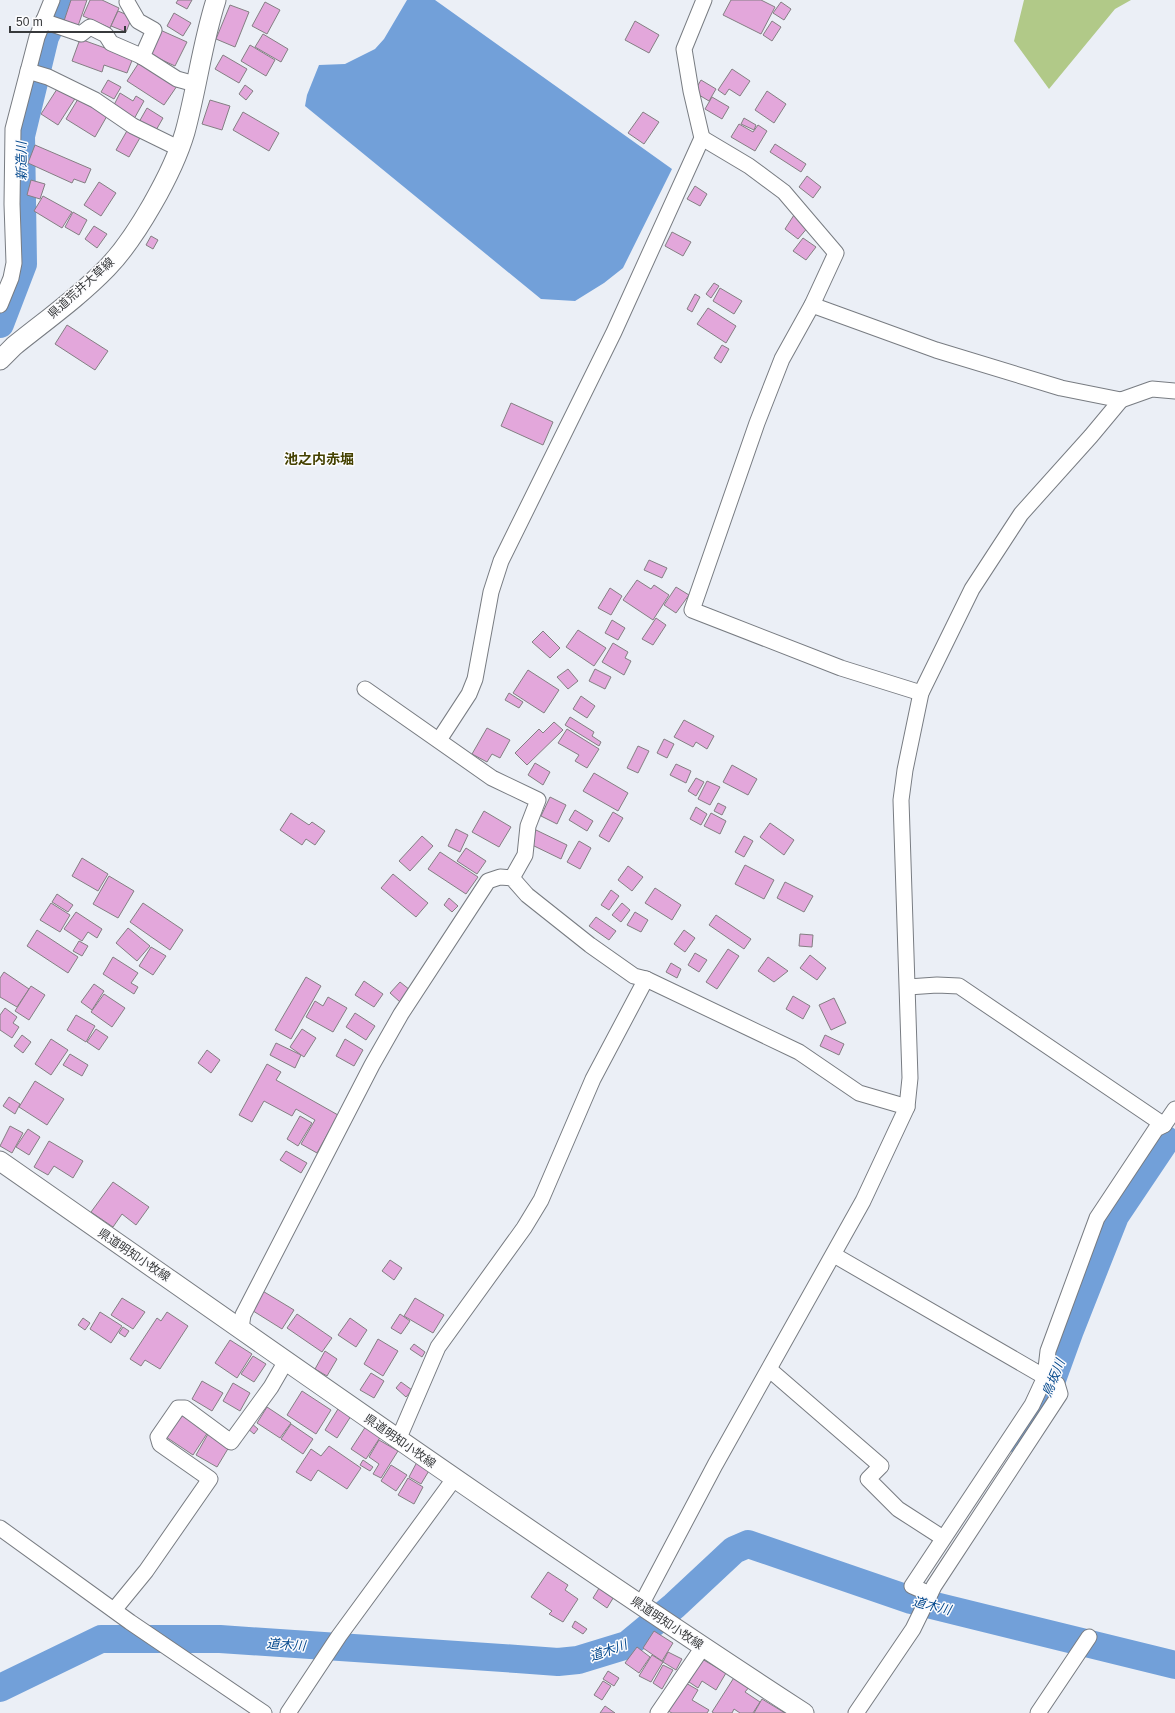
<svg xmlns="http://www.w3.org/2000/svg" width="1175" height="1713" font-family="Arial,'Noto Sans JP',sans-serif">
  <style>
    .green { fill: #b1c988 }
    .water { fill: #72a0d9 }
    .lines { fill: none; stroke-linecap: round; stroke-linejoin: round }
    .river { stroke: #72a0d9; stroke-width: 28 }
    .building { fill: #e3a7db; stroke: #847f83 }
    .minor-casing { stroke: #787c82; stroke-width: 17 }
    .major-casing { stroke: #787c82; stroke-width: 21 }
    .minor { stroke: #fff; stroke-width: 15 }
    .major { stroke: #fff; stroke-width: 19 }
    .labels { text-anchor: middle; stroke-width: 3; stroke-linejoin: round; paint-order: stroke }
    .street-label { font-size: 12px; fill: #37393b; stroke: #fcfcfe }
    .water-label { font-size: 13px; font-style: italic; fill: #064a8e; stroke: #fcfcfe }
    .quarter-label { font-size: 14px; font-weight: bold; fill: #444100; stroke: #fcfcfe }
  </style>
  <rect width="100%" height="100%" fill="#ebeff6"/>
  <polygon class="green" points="1024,0 1131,0 1115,9 1049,89 1014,41"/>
  <polygon class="water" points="407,0 435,0 672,169 623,268 604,283 575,301 541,299 305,106 307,95 319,65 345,64 375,49 384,39"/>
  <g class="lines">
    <g class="river">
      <polyline points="0,324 23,264 21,136 45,37 63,0"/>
      <polyline points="1017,1439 1045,1399 1070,1330 1115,1216 1166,1140"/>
      <polyline points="0,1688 101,1639 220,1639 517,1659 558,1662 578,1660 627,1645 674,1606 734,1550 748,1544 911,1600 1175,1665"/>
    </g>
  </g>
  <g class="building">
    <polygon points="71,0 87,0 78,26 64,21"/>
    <polygon points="90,0 102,0 119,8 110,28 83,16"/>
    <polygon points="178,0 192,0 187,9 176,3"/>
    <polygon points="731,0 761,0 775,7 761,34 723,15"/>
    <polygon points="265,2 280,10 267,34 252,26"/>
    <polygon points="781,2 791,9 784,20 773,13"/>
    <polygon points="230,5 249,12 235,47 216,39"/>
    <polygon points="118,11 132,17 126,32 111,26"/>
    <polygon points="174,13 191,23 183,36 167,26"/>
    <polygon points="635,21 659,35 649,53 625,40"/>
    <polygon points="772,21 781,27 772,41 763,35"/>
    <polygon points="158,29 187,42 175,66 147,53"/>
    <polygon points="263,34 288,49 281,62 255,47"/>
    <polygon points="80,39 133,58 127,73 104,65 102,72 72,61"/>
    <polygon points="250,45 275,60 266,76 241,61"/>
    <polygon points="223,55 247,69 239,83 215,69"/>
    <polygon points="140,61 177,86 164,105 127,81"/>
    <polygon points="732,69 750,81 740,96 729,89 725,95 718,90"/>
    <polygon points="108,80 121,87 114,99 101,92"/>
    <polygon points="701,80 716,89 709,101 694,92"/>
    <polygon points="245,85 253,91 246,100 239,94"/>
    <polygon points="59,86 76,97 58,125 41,114"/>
    <polygon points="767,91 786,104 774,123 755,110"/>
    <polygon points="120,93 133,101 136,96 144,101 134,119 113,107"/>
    <polygon points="712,97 729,107 722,119 705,109"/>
    <polygon points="78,99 107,116 95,137 66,119"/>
    <polygon points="210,100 230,106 222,130 202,124"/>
    <polygon points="147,108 163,118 155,132 139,122"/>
    <polygon points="243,112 279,133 269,151 233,130"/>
    <polygon points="643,112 659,122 644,144 628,133"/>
    <polygon points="744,118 756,125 754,130 741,124"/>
    <polygon points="739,124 753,132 758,125 767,131 755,151 731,137"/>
    <polygon points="128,129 141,136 129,157 116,150"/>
    <polygon points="775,144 806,164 801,172 770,152"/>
    <polygon points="35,145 91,169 85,183 74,179 72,183 28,163"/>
    <polygon points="807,176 821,187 813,198 799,187"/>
    <polygon points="31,180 45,184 40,199 27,195"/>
    <polygon points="99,182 116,193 101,216 84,205"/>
    <polygon points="695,186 707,194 700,206 687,199"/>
    <polygon points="43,196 72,212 62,228 34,211"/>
    <polygon points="73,212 87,220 79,235 65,227"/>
    <polygon points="794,215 809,226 798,239 785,229"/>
    <polygon points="94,226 107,234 97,248 85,239"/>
    <polygon points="672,232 691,242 683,256 665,246"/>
    <polygon points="151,236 158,240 153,249 146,245"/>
    <polygon points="803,238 816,247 806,260 793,251"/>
    <polygon points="714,283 719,286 711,298 706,294"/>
    <polygon points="720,288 742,301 734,314 713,301"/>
    <polygon points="695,294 700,297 692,312 687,309"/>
    <polygon points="708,308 736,326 726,343 697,324"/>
    <polygon points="67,325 108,351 95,370 55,344"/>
    <polygon points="722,345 729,349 721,363 714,358"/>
    <polygon points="511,403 553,422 543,445 501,426"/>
    <polygon points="649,560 667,568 662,578 644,570"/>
    <polygon points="637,580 651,589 654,585 669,595 653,620 623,600"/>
    <polygon points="676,587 689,595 676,613 664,605"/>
    <polygon points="610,588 622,596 611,615 598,608"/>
    <polygon points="656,618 666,625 653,645 642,639"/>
    <polygon points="612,620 625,628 618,640 605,633"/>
    <polygon points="578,630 606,648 594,666 566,647"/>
    <polygon points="543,631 560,648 550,658 532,642"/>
    <polygon points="613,643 628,652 625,658 631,661 624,675 602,662"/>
    <polygon points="568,669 578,681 568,689 557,677"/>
    <polygon points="595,669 611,677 605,689 589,681"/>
    <polygon points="528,670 559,690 544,713 513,693"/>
    <polygon points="509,693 523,702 519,708 505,700"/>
    <polygon points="581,696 595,706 587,718 573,709"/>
    <polygon points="570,717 594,732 592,736 601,742 599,746 565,725"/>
    <polygon points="684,720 714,736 707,749 696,742 693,747 674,737"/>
    <polygon points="554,722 563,730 527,765 515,753 539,729 543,733"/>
    <polygon points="487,728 510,740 500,758 492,754 487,762 472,754"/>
    <polygon points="567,729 599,749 587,768 575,761 579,755 558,743"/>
    <polygon points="664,739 674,744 667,758 657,753"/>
    <polygon points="638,746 649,751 638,773 627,768"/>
    <polygon points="535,763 550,772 543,785 528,775"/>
    <polygon points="676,764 691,771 686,783 670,775"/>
    <polygon points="732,765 757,779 748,795 723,782"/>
    <polygon points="594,773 628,793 618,811 583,791"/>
    <polygon points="696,778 704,782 696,796 688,791"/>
    <polygon points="707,781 720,787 710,805 698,799"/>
    <polygon points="550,797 566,805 557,824 541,816"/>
    <polygon points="718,803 726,807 722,815 714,811"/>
    <polygon points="696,807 707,814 701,825 690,819"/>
    <polygon points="575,810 593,821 587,831 569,820"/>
    <polygon points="484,811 511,827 499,847 472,832"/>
    <polygon points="613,812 623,818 609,842 599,836"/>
    <polygon points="291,813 309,825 312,822 325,831 315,845 306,839 302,845 280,830"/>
    <polygon points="711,813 726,821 720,834 704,826"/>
    <polygon points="770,823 794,840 784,855 760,837"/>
    <polygon points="456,829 468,835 460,852 448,846"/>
    <polygon points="536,830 567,845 561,859 530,844"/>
    <polygon points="422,836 433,846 410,871 399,861"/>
    <polygon points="744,836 753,841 744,857 735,852"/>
    <polygon points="579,841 591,848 580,869 567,862"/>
    <polygon points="466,848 486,861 477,874 457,861"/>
    <polygon points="440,852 478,877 466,894 428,869"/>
    <polygon points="82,858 108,874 98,891 72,876"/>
    <polygon points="745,865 774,880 764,899 735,884"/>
    <polygon points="628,866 643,877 632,891 618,880"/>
    <polygon points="393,874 428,903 416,917 381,888"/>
    <polygon points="109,876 134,891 118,918 93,904"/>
    <polygon points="785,882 813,896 804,912 777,898"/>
    <polygon points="655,888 681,905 672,920 645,903"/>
    <polygon points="611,890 619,896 609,910 601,905"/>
    <polygon points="57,894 73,905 68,912 52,902"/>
    <polygon points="449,898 458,906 452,912 444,905"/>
    <polygon points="51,903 70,915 60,932 40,920"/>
    <polygon points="143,903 183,930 170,950 130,922"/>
    <polygon points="622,903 630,910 621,922 612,915"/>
    <polygon points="76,912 102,929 97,938 88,932 82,941 64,929"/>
    <polygon points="635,912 648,920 641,932 627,925"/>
    <polygon points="716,915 751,939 744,949 709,925"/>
    <polygon points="596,917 616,931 609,940 589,926"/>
    <polygon points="128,928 150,946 137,961 116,943"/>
    <polygon points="37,930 78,957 68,973 27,946"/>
    <polygon points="684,930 695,938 685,952 674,944"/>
    <polygon points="800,934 813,935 812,947 799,946"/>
    <polygon points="79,941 88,946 82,956 73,951"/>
    <polygon points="151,947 166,956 153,975 139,966"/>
    <polygon points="728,949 739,956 717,989 706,982"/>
    <polygon points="695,953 707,960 699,972 688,965"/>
    <polygon points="810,955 826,968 817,980 800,968"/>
    <polygon points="113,957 138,973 131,983 138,987 134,994 103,974"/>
    <polygon points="768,957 788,971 774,982 758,971"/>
    <polygon points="671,963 681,969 677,978 666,972"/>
    <polygon points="4,972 29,989 17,1007 0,997 0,978"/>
    <polygon points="306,977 321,986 291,1039 275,1030"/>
    <polygon points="364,981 383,994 374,1007 355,995"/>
    <polygon points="400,982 410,990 400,1002 390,993"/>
    <polygon points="94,984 104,991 92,1010 81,1002"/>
    <polygon points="31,986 45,995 29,1020 15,1011"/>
    <polygon points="104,994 125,1008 112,1027 91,1012"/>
    <polygon points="793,996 810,1006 803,1019 786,1009"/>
    <polygon points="328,997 347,1008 333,1032 306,1017 315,1001 323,1006"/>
    <polygon points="834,998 846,1023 831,1030 819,1005"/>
    <polygon points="5,1008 17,1017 13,1023 19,1027 12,1038 0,1030 0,1015"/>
    <polygon points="355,1013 375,1026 366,1040 346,1027"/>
    <polygon points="76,1015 95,1026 86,1042 67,1030"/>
    <polygon points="96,1029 108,1037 99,1050 87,1042"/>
    <polygon points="302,1029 316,1038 304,1057 290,1047"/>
    <polygon points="22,1035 31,1042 23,1053 14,1046"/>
    <polygon points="825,1035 844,1044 839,1055 820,1046"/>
    <polygon points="51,1039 68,1050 51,1075 35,1064"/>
    <polygon points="345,1039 363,1050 354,1066 336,1056"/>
    <polygon points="276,1043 301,1055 295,1068 270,1055"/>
    <polygon points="207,1050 220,1060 211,1073 198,1063"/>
    <polygon points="70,1054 88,1065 82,1076 63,1065"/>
    <polygon points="267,1064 281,1072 276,1080 338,1115 317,1153 301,1144 315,1120 296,1109 292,1116 264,1101 252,1122 239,1115"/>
    <polygon points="35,1081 64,1099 47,1125 19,1107"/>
    <polygon points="9,1097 20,1104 15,1114 3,1106"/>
    <polygon points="300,1116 312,1123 298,1146 287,1139"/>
    <polygon points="10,1126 23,1133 12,1153 0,1146"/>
    <polygon points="28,1129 40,1137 29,1155 16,1147"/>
    <polygon points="49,1141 83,1161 73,1178 54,1166 48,1175 34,1167"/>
    <polygon points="286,1151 307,1163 301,1173 280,1160"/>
    <polygon points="113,1182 149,1207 136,1225 122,1214 113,1227 91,1212"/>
    <polygon points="390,1260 402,1268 394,1280 382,1271"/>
    <polygon points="261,1290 294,1310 282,1329 250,1309"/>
    <polygon points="122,1298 145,1312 133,1329 111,1315"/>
    <polygon points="415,1298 444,1315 433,1333 404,1316"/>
    <polygon points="100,1312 122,1326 111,1343 90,1329"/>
    <polygon points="167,1312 188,1326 160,1369 145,1360 141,1366 130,1359 157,1318 161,1321"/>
    <polygon points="297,1314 332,1338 322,1352 287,1328"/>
    <polygon points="400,1314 410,1321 401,1334 391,1328"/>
    <polygon points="83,1318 90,1323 85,1330 78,1325"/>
    <polygon points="350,1318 367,1330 356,1347 338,1335"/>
    <polygon points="123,1327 129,1331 125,1337 119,1333"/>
    <polygon points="378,1339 398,1351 383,1376 364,1364"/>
    <polygon points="230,1340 252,1354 237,1378 215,1363"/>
    <polygon points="414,1344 425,1352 422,1357 410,1349"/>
    <polygon points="325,1351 337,1359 327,1376 315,1369"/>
    <polygon points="253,1356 266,1364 254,1382 241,1374"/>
    <polygon points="371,1373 384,1381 374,1398 360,1390"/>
    <polygon points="202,1381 223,1393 212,1411 192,1399"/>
    <polygon points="401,1382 412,1390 406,1397 396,1388"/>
    <polygon points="233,1383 250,1393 240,1411 223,1401"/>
    <polygon points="302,1391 331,1410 316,1434 287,1415"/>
    <polygon points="267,1407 291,1423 280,1438 257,1423"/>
    <polygon points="338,1409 351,1416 337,1438 325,1430"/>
    <polygon points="181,1415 208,1432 193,1455 166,1437"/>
    <polygon points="251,1423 258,1429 254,1434 247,1428"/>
    <polygon points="291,1424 313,1439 303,1454 281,1439"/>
    <polygon points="366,1426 381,1436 366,1459 351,1449"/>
    <polygon points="208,1434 229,1447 217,1467 196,1455"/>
    <polygon points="379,1440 398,1451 381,1478 373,1474 379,1464 369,1457"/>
    <polygon points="329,1446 361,1468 347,1489 318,1470 311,1481 296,1472 311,1449 321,1456"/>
    <polygon points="363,1460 373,1467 370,1471 360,1465"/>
    <polygon points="417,1462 430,1469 421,1484 409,1477"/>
    <polygon points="391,1465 407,1475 396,1491 381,1481"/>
    <polygon points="408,1478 423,1487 414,1504 398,1495"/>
    <polygon points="548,1572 568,1585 565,1590 578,1599 563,1622 549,1614 552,1611 531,1597"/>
    <polygon points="601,1585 615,1595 607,1608 593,1598"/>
    <polygon points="575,1621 587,1629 583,1634 572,1627"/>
    <polygon points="654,1631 673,1643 662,1661 643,1648"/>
    <polygon points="637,1647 650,1657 639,1673 625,1663"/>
    <polygon points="668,1652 682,1659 676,1670 663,1662"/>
    <polygon points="652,1655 663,1662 651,1682 639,1676"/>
    <polygon points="702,1659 726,1673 716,1690 702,1681 698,1688 689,1682"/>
    <polygon points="663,1665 673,1670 662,1689 653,1683"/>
    <polygon points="608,1671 619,1678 614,1686 603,1679"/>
    <polygon points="735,1676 750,1686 745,1692 760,1702 753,1713 740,1713 734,1709 732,1713 714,1713 712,1712"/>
    <polygon points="603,1681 611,1686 602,1700 594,1695"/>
    <polygon points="684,1682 698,1690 692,1700 709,1710 707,1713 672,1713 668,1711"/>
    <polygon points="762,1699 785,1713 754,1713"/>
    <polygon points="605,1706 615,1713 600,1713"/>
  </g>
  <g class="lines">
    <defs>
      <g id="minor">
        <polyline points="127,2 138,21 154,30 142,57"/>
        <polyline points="43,21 81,34 90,27 106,35 111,43 141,56 177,79 195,84"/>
        <polyline points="28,71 48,77 95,100 133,126 178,148"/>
        <polyline points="702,138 749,166 784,192 836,253 812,305 782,359 757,423 692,610 841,668 921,693"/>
        <polyline points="0,305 11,278 14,263 12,204 13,129 37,37 52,0"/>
        <polyline points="812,305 936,350 1061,388 1121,400 1152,389 1175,391"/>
        <polyline points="365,689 492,778 538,800 528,826 525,855 512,878"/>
        <polyline points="439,740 469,694 475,679 491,592 501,561 614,332 702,138 691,91 684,49 704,0"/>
        <polyline points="908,987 937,985 959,986 1164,1125"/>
        <polyline points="834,1255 1057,1384 1060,1394 934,1586 913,1629 856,1713"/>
        <polyline points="241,1328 243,1315 372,1065 401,1014 488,881 500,877 512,878 527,895 590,945 634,976 646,979 799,1052 859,1093 907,1107"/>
        <polyline points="770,1370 881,1466 868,1479 898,1509 943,1538"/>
        <polyline points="398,1440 438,1347 524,1228 541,1200 593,1079 646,979"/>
        <polyline points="0,1528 130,1622 264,1713"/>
        <polyline points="930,1594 912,1586 1032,1405 1045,1377 1048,1351 1097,1218 1156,1129 1164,1125 1175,1109"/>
        <polyline points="641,1605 715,1465 863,1201 907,1107 910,1078 901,800 905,770 921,693 972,589 1021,514 1091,436 1121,400"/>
        <polyline points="114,1610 146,1571 210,1479 160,1444 158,1437 178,1408 185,1408 231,1442 271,1387 286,1361"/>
        <polyline points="288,1713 339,1636 454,1479"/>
        <polyline points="658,1713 703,1647"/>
        <polyline points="1038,1713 1089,1637"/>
      </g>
      <g id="major">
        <path d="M0,360l14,-14c31,-25 65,-49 93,-78 29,-30 66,-95 78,-136 12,-44 17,-88 31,-132"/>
        <path d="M0,1161c267,186 532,375 804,552"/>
      </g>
    </defs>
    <use href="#minor" class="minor-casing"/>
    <use href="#major" class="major-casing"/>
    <use href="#minor" class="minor"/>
    <use href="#major" class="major"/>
  </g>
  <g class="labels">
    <g class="street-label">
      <text transform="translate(81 288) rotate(-42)" y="4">県道荒井大草線</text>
      <text transform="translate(134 1255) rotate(34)" y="4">県道明知小牧線</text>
      <text transform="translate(400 1441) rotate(35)" y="4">県道明知小牧線</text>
      <text transform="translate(667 1623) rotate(34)" y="4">県道明知小牧線</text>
    </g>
    <g class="water-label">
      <text transform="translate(21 161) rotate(-91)" y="5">新造川</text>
      <text transform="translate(1053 1378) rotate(-68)" y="5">鳥坂川</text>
      <text transform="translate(932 1605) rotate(14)" y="5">道木川</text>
      <text transform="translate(286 1644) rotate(4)" y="5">道木川</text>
      <text transform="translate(608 1650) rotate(-20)" y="5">道木川</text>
    </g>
    <g class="quarter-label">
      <text x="319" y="464">池之内赤堀</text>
    </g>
  </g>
  <path d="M10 26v6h115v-6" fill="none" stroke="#37393b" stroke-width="2"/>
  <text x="16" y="26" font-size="12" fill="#37393b" stroke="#fcfcfe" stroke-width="3" paint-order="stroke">50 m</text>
</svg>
